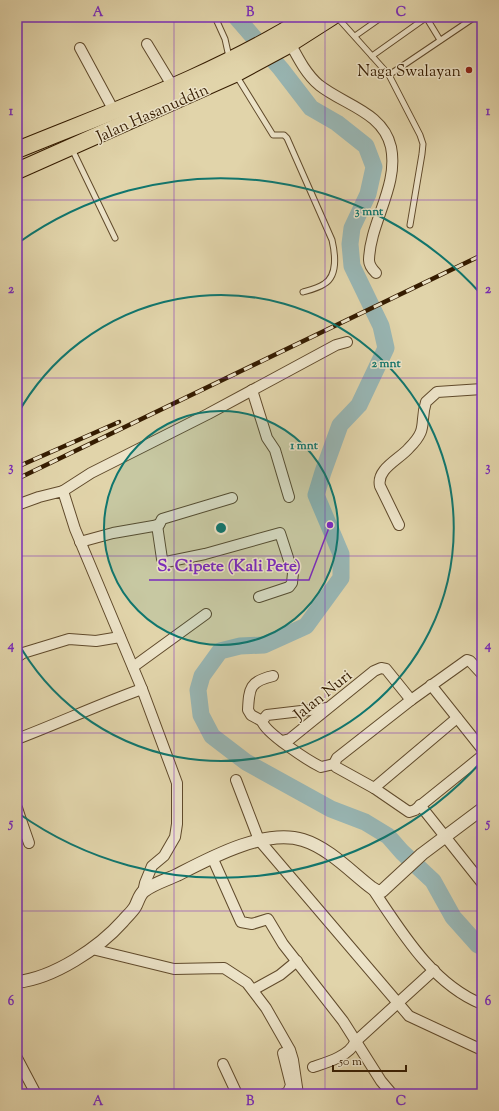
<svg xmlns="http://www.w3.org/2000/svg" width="499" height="1111" font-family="'Sorts Mill Goudy',serif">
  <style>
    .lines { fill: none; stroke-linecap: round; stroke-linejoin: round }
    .river { stroke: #98b6b4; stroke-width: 17 }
    .service-casing { stroke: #604a2b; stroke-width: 7 }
    .minor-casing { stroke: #604a2b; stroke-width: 12 }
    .tertiary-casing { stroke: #604a2b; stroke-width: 14 }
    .trunk-casing { stroke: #351c01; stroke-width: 18 }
    .service { stroke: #ece3c8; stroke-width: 5 }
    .minor { stroke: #ece3c8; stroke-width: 10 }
    .tertiary { stroke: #ece3c8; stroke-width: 12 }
    .trunk { stroke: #e1d4aa; stroke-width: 16 }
    .rail-casing { stroke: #351c01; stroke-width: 4.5 }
    .rail { stroke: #ece3c8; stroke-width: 3; stroke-dasharray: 9; stroke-linecap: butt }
    .grid { fill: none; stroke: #7b2cbf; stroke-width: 1; stroke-opacity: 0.55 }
    .ring { fill: none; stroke: #0f766e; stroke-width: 2 }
    .poi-dot { fill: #8f2418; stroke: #ece3c8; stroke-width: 1.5 }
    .labels { text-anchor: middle; stroke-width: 3; stroke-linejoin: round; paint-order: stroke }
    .poi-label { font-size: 16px; fill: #351c01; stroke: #ece3c8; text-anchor: end }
    .street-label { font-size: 16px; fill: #351c01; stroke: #ece3c8 }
    .centre { fill: #0f766e; stroke: #ece3c8; stroke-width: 2 }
    .ring-label { font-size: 12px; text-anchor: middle; font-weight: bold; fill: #0f766e; stroke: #ece3c8; stroke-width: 3; stroke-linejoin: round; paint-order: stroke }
    .leader { fill: none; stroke: #7b2cbf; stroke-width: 1.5 }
    .callout-dot { fill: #7b2cbf; stroke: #ece3c8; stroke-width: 1.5 }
    .callout-label { font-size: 17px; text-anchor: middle; font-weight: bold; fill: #7b2cbf; stroke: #ece3c8; stroke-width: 3; stroke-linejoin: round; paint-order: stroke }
    .neatline { fill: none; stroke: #7b2cbf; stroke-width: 1.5 }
    .grid-label { font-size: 13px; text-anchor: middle; font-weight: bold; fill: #7b2cbf }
  </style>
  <rect width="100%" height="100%" fill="#e1d4aa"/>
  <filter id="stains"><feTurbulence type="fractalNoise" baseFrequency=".005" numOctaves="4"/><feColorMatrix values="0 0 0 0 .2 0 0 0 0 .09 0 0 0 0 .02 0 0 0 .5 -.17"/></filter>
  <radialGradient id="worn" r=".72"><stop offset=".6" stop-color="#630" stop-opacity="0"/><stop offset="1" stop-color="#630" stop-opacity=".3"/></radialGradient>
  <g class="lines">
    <polyline class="river" points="236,17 281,69 311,108 337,123 366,146 374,167 368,194 352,228 350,244 352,266 381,326 386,348 359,405 340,425 323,472 316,495 341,554 341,578 306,626 264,645 240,646 220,651 202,676 198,690 201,715 212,736 246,762 331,809 365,822 388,836 402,852 433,881 453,917 478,945 482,947"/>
    <defs>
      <g id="service">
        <polyline points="215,17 225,39 229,57"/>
        <polyline points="337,17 389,75 420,135 423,144 422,154 410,225"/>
        <polyline points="426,17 440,40"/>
        <polyline points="355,36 382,17"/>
        <polyline points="372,56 427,17"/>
        <path d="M236,75l37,60h11l3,3 45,102c3,13 6,36 -8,44 -6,4 -14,6 -21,8"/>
        <polyline points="389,75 475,17"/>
        <polyline points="72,149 115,238"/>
      </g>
      <g id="minor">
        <path d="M290,43c8,15 16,31 29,42 25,20 64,27 72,62 8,39 -21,75 -22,113 0,5 3,9 7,13"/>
        <polyline points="147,44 173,87"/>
        <polyline points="80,48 114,111"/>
        <polyline points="252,390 267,438 275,450 289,497"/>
        <polyline points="63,491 91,473 208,414 336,345 347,342"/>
        <polyline points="17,505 39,497 63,491 75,529 142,689 177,783 177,824 175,837 164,856 152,866 145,883 143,892"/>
        <polyline points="157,525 162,559 166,562 205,554 280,533 293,573 292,583 289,587 259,597"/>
        <path d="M399,525l-19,-39c-4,-17 20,-27 29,-38 20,-20 10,-24 17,-46l11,-10 45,-3"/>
        <polyline points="80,542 113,533 159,525 162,519 232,498"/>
        <polyline points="17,657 23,653 69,639 96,641 120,637"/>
        <polyline points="133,667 206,614"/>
        <polyline points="482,674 470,661 467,660 411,700 337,758 334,764 336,767 374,788 409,812 415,810 482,756"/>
        <polyline points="431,685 482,749"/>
        <path d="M327,708l-60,7 -5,6c3,12 47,40 59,46l13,-3"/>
        <path d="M262,721l-11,-6 -3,-5c1,-22 2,-29 25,-34"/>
        <path d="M17,739c42,-16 83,-35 125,-50"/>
        <polyline points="282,741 290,739 374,671 381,668 386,669 411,700"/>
        <polyline points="236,780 259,840 409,1016 482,1050"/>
        <polyline points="374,788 457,718"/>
        <polyline points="420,805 482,883"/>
        <polyline points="17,808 21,820 17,822"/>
        <polyline points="21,820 29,843"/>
        <polyline points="212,857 241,922 252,924 268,919 283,944 343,1021 381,1081 392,1094"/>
        <path d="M372,888c29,43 60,96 110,116"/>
        <polyline points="92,949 174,969 224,968 247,983 266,1008 290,1050 293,1060 298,1094"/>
        <polyline points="253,990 280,975 297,961"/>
        <polyline points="283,1053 291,1085 288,1092 284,1094"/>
        <polyline points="17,1058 36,1094"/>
        <polyline points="223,1064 237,1094"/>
        <path d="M313,1067c12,-4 37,-11 42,-25l79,-72"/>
      </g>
      <path id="tertiary" d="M17,982c37,-4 82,-34 106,-61 4,-5 9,-9 12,-14 3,-5 4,-12 9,-16 9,-7 22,-11 33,-16 33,-17 88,-47 126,-35 26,8 48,32 69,48l5,3h5l40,-37 60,-45"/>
      <g id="trunk">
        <path d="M17,150c98,-40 200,-76 290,-133"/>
        <polyline points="17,171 235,74 285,47 332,17"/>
      </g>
    </defs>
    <use href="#service" class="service-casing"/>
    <use href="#minor" class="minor-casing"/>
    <use href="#tertiary" class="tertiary-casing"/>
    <use href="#trunk" class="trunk-casing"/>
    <use href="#service" class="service"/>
    <use href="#minor" class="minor"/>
    <use href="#tertiary" class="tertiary"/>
    <use href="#trunk" class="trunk"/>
    <defs>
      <g id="rail">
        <polyline points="17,467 119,422"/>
        <polyline points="17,479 482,255"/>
      </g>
    </defs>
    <use href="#rail" class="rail-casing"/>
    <use href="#rail" class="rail"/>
  </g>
  <path class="grid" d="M174,17v1077M325,17v1077M17,200h465M17,378h465M17,556h465M17,733h465M17,911h465"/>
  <circle cx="221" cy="528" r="117" fill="#0f766e" fill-opacity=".12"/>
  <g class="ring">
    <circle cx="221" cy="528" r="117"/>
    <path d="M17 415A233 233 0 1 1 17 641"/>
    <path d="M481 762A350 350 0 0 1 18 813M18 243A350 350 0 0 1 481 294"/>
  </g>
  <circle class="poi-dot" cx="469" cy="70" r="4"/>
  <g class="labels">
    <g class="poi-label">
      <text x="461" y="76">Naga Swalayan</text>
    </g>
    <g class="street-label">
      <text transform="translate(152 112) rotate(-24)" y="6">Jalan Hasanuddin</text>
      <text transform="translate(322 694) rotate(-39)" y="6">Jalan Nuri</text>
    </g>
  </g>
  <circle cx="221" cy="528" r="6" class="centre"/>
  <g class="ring-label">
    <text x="369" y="215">3 mnt</text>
    <text x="386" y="367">2 mnt</text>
    <text x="304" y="449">1 mnt</text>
  </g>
  <path class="leader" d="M330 525L309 580H149"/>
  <circle class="callout-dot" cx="330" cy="525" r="4"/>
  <g class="callout-label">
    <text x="229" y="571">S. Cipete (Kali Pete)</text>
  </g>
  <rect width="499" height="1111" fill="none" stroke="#e1d4aa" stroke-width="44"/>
  <path d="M333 1065v6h73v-6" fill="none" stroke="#351c01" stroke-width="2"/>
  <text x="339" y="1065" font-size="12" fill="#351c01" stroke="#ece3c8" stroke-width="3" paint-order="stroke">50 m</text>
  <rect x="22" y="22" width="455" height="1067" class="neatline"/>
  <g class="grid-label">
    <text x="98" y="16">A</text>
    <text x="250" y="16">B</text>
    <text x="401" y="16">C</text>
    <text x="11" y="115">1</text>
    <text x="488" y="115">1</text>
    <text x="11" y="293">2</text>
    <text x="488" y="293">2</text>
    <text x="11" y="471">3</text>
    <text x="488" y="471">3</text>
    <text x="11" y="649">4</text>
    <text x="488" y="649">4</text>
    <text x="11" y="827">5</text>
    <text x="488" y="827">5</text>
    <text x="11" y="1005">6</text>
    <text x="488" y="1005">6</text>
    <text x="98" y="1105">A</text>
    <text x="250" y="1105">B</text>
    <text x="401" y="1105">C</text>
  </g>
  <rect width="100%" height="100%" filter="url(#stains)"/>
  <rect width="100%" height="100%" fill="url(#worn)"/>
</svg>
